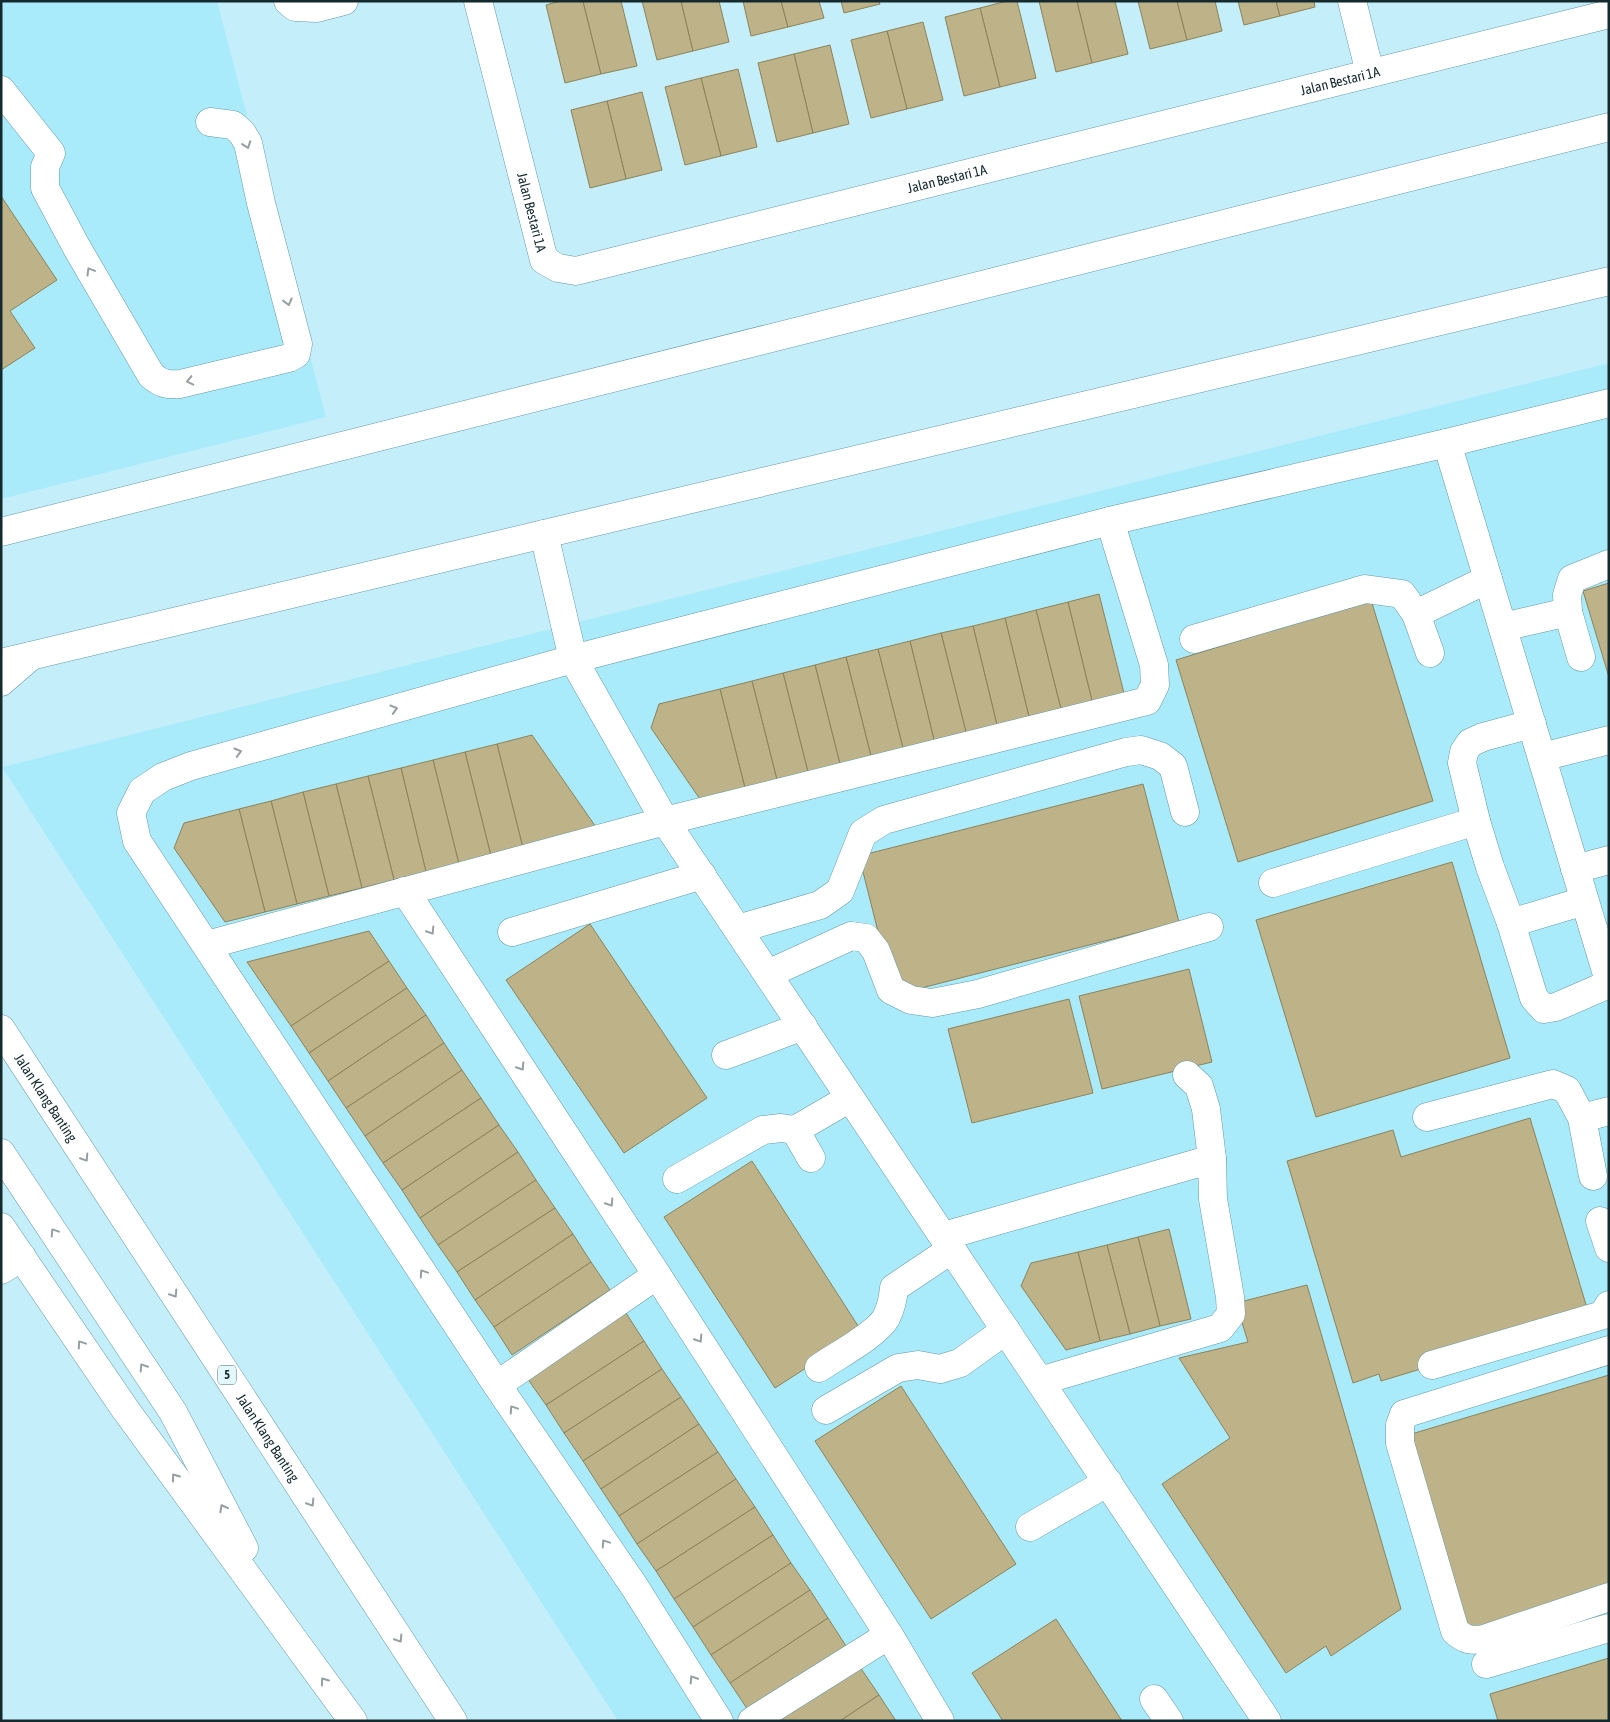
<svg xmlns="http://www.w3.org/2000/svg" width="1610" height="1722" font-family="'Asap Condensed',sans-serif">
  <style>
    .built { fill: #aaebfb }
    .building { fill: #beb388; stroke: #8c8259 }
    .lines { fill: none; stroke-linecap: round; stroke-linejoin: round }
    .minor-casing { stroke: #6499a6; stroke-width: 29 }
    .highway-casing { stroke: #6499a6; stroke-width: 29 }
    .minor { stroke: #fff; stroke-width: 28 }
    .highway { stroke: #fff; stroke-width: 28 }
    .oneway { stroke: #959fa1 }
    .labels { text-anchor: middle; stroke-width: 4.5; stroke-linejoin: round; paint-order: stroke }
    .shield { fill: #e2f8fd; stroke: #52686d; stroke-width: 1 }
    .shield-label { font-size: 12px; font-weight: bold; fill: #142a2f }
    .street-label { font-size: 14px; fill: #142a2f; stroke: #e2f8fd }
  </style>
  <rect width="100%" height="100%" fill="#c4effa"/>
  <g class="built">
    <polygon points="1,1 217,1 326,417 1,499"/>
    <polygon points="1609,363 1609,1721 618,1721 2,767"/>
  </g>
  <g class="building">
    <polygon points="560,1 583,1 601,74 565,83 546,5"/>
    <polygon points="583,1 621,1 637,66 601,74"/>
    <polygon points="642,1 681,1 693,51 657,60"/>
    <polygon points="681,1 719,1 729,42 693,51"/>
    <polygon points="743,1 781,1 788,27 751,36"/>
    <polygon points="781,1 819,1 824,18 788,27"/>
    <polygon points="841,1 879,1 880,4 844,13"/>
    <polygon points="1007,1 1017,1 1036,78 1000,87 980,8"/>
    <polygon points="1039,1 1077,1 1092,63 1056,72"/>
    <polygon points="1077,1 1115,1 1128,54 1092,63"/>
    <polygon points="1138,1 1177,1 1187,40 1150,49"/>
    <polygon points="1177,1 1215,1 1222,31 1187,40"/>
    <polygon points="1238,1 1276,1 1280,16 1244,25"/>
    <polygon points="1276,1 1314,1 1315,7 1280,16"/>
    <polygon points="980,8 1000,87 964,96 945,17"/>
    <polygon points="923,22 943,100 907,109 887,31"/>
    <polygon points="887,31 907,109 871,118 851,40"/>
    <polygon points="830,45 849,124 813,133 794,54"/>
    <polygon points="794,54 813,133 777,142 758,63"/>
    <polygon points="738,69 757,147 721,156 701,78"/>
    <polygon points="701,78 721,156 685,165 665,87"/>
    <polygon points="642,92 662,170 626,179 607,101"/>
    <polygon points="607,101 626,179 590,188 571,110"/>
    <polygon points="1,196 57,280 10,311 35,348 1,370"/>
    <polygon points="1609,583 1609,677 1583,591"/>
    <polygon points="1099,594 1125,697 1093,705 1068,602"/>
    <polygon points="1371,600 1433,801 1238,862 1176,660"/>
    <polygon points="1068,602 1093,705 1062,713 1036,610"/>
    <polygon points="1036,610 1062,713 1030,721 1005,618"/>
    <polygon points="1005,618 1030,721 998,729 973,626"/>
    <polygon points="973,626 998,729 967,736 941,633"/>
    <polygon points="941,633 967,736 935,744 910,641"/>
    <polygon points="910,641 935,744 904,752 878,649"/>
    <polygon points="878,649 904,752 872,760 846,657"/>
    <polygon points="846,657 872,760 841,768 815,665"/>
    <polygon points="815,665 841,768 809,776 783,673"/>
    <polygon points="783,673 809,776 778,784 752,681"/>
    <polygon points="752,681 778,784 746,792 720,689"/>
    <polygon points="720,689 746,792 702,802 651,728 659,704"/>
    <polygon points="532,735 598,830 523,848 497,744"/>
    <polygon points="497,744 523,848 491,856 465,752"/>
    <polygon points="465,752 491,856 459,864 433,760"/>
    <polygon points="433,760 459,864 426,872 401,768"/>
    <polygon points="401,768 426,872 394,880 368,776"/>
    <polygon points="368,776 394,880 362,888 336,784"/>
    <polygon points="336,784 362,888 329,896 303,792"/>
    <polygon points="1143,784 1179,922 894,995 859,856"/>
    <polygon points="303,792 329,896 297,904 271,801"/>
    <polygon points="271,801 297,904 265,912 239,809"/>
    <polygon points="239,809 265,912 225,922 174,848 184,823"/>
    <polygon points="1452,862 1510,1058 1316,1117 1256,920"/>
    <polygon points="590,924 707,1098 624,1153 506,980"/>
    <polygon points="369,931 389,961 291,1026 247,962"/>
    <polygon points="389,961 407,988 309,1053 291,1026"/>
    <polygon points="1189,969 1212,1062 1102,1089 1079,996"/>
    <polygon points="407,988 426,1015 328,1081 309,1053"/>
    <polygon points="1069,999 1093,1093 972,1123 948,1029"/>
    <polygon points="426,1015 444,1043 346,1108 328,1081"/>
    <polygon points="444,1043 462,1070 365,1136 346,1108"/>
    <polygon points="462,1070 481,1098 383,1163 365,1136"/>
    <polygon points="481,1098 499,1125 402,1190 383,1163"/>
    <polygon points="1530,1118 1590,1318 1381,1381 1379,1374 1353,1383 1287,1161 1393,1130 1401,1157"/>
    <polygon points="499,1125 518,1152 420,1218 402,1190"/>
    <polygon points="518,1152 536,1180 438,1245 420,1218"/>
    <polygon points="752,1161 862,1332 775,1388 664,1217"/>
    <polygon points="536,1180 555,1208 457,1272 438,1245"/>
    <polygon points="555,1208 573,1234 475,1300 457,1272"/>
    <polygon points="1169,1229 1191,1319 1160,1326 1138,1237"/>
    <polygon points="573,1234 591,1262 494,1327 475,1300"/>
    <polygon points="1138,1237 1160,1326 1130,1334 1107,1245"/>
    <polygon points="1107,1245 1130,1334 1100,1341 1078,1252"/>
    <polygon points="1078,1252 1100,1341 1066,1350 1021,1286 1031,1263"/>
    <polygon points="591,1262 610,1290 512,1355 494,1327"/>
    <polygon points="1307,1285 1401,1609 1331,1656 1326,1646 1286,1673 1162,1484 1230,1438 1179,1358 1248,1342 1236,1303"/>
    <polygon points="626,1313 644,1341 546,1405 527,1378"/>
    <polygon points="644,1341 662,1369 564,1433 546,1405"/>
    <polygon points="662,1369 681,1397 583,1461 564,1433"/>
    <polygon points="1609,1375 1609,1597 1458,1641 1398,1438"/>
    <polygon points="901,1386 1016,1564 931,1619 815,1441"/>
    <polygon points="681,1397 699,1424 601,1489 583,1461"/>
    <polygon points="699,1424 718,1452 619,1516 601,1489"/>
    <polygon points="718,1452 736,1479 637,1544 619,1516"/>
    <polygon points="736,1479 755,1507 656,1571 637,1544"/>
    <polygon points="755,1507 773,1535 674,1599 656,1571"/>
    <polygon points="773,1535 791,1563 693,1627 674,1599"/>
    <polygon points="791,1563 810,1590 711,1655 693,1627"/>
    <polygon points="810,1590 828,1618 730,1683 711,1655"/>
    <polygon points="828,1618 846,1646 748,1710 730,1683"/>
    <polygon points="1056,1619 1122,1721 1003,1721 972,1673"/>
    <polygon points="1609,1658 1609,1721 1498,1721 1490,1694"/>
    <polygon points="860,1667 879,1695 840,1721 777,1721"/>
    <polygon points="879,1695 896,1721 840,1721"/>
  </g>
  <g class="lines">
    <defs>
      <g id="minor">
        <polyline points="288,1 295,7 317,8 344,1"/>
        <path id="s1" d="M478,1l66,259 14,8 18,3 1033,-257"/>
        <polyline points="1352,1 1370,73"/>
        <path d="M1,90l50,63 -6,14v21l32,60 74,127c10,9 17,10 29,9l109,-26 7,-4 2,-10 -37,-141 -13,-60 -6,-10 -9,-8 -23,-3"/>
        <polyline points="1447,443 1609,981"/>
        <polyline points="1,532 1609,127"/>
        <polyline points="544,534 573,659 665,821 1267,1721"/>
        <polyline points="1568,612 1581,657"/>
        <polyline points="1503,627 1568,612 1567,595 1572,579 1609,564"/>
        <polyline points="1194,639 1365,589 1402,594 1416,614"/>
        <polyline points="1430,653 1416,614 1488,579"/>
        <polyline points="1,663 1609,281"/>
        <polyline points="1542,757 1609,740"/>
        <polyline points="1476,821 1490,867 1511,923 1534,998 1544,1009 1556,1007 1609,984"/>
        <polyline points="1575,869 1609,860"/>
        <polyline points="1273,883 1476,821 1462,763 1464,752 1470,743 1483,737 1532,724"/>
        <polyline points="405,891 657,1275 889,1635 940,1721"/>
        <polyline points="1511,923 1584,901"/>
        <polyline points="738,929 820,905 840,891 863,833 884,820 1126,752 1141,750 1160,756 1173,766 1185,812"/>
        <polyline points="512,932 702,875"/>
        <polyline points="207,945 665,821 1147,701 1155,685 1154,665 1110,521"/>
        <polyline points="768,974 851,936 866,938 876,951 891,990 911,1000 932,1003 978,994 1209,927"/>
        <polyline points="726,1055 803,1026"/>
        <polyline points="1187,1075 1199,1086 1206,1109 1212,1159"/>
        <polyline points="1427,1117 1553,1084 1567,1090 1582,1118 1609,1111"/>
        <polyline points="1582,1118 1593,1176"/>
        <polyline points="795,1130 811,1158"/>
        <polyline points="677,1179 763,1130 781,1128 795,1130 850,1098"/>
        <polyline points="1600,1221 1609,1248"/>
        <polyline points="944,1236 1212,1159 1213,1199 1230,1297 1231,1314 1220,1328 1040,1381"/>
        <polyline points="1,1270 22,1257"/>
        <path d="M1609,1350l-205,64 -4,11v18l55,188c10,9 16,10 29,8l125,-42"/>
        <polyline points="1432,1365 1603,1315 1609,1305"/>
        <path d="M819,1368c17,-12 57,-33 67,-50 5,-10 7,-19 8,-30l58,-39"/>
        <polyline points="497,1385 657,1275"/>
        <polyline points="826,1410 898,1368 918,1365 940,1369 960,1363 1006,1330"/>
        <polyline points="1030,1527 1108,1482"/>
        <polyline points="1486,1664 1609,1628"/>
        <polyline points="1154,1699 1169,1721"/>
        <polyline points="719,1721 634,1586 497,1385 137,841 131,813 142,791 163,777 191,766 573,659 1110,521 1447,443 1609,403"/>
        <polyline points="752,1721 889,1635"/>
      </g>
      <g id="highway">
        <polyline points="1,682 31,656"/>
        <path id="s2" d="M1,1029l452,692"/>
        <polyline points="1,1153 173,1412 244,1548"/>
        <polyline points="1,1227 125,1409 353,1721"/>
      </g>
    </defs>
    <use href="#minor" class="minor-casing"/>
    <use href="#highway" class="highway-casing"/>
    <use href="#minor" class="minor"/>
    <use href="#highway" class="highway"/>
  </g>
  <defs><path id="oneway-chevron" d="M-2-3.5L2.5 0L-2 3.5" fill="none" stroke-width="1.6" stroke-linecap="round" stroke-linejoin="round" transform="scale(1.25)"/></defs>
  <g class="oneway">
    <use href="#oneway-chevron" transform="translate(247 145) rotate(70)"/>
    <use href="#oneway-chevron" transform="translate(90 271) rotate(-121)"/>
    <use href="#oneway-chevron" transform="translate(288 302) rotate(76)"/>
    <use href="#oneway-chevron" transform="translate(190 381) rotate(167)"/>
    <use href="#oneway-chevron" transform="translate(394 709) rotate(-16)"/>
    <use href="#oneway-chevron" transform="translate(238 752) rotate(-16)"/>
    <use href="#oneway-chevron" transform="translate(431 931) rotate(57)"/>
    <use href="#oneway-chevron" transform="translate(521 1067) rotate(57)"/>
    <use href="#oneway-chevron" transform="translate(85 1158) rotate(57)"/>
    <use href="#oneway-chevron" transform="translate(610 1203) rotate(57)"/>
    <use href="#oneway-chevron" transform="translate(54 1232) rotate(-124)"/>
    <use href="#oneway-chevron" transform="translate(423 1273) rotate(-124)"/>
    <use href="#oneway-chevron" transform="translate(174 1294) rotate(57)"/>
    <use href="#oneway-chevron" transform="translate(699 1339) rotate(57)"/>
    <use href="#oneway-chevron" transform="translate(81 1344) rotate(-124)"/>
    <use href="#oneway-chevron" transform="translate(143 1367) rotate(-123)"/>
    <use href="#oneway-chevron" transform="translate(513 1409) rotate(-124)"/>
    <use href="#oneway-chevron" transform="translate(175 1477) rotate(-126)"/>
    <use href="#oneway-chevron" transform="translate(311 1503) rotate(57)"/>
    <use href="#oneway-chevron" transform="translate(223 1508) rotate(-118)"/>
    <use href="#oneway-chevron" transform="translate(605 1543) rotate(-124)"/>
    <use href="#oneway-chevron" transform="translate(399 1639) rotate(57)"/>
    <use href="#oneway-chevron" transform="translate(693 1679) rotate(-122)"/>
    <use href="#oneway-chevron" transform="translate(324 1681) rotate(-126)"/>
  </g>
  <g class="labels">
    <rect class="shield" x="218" y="1365.5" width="18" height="19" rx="4"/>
    <g class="shield-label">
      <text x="227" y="1379">5</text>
    </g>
    <g class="street-label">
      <text dy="5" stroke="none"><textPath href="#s1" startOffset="1089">Jalan Bestari 1A</textPath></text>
      <text dy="5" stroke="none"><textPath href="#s1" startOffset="684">Jalan Bestari 1A</textPath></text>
      <text dy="5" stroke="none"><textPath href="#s1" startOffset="218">Jalan Bestari 1A</textPath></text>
      <text dy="5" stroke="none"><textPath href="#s2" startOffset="82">Jalan Klang Banting</textPath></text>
      <text dy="5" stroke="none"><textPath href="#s2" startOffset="488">Jalan Klang Banting</textPath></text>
    </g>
  </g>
  <rect width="1610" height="1722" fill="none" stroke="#142a2f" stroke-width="5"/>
</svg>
